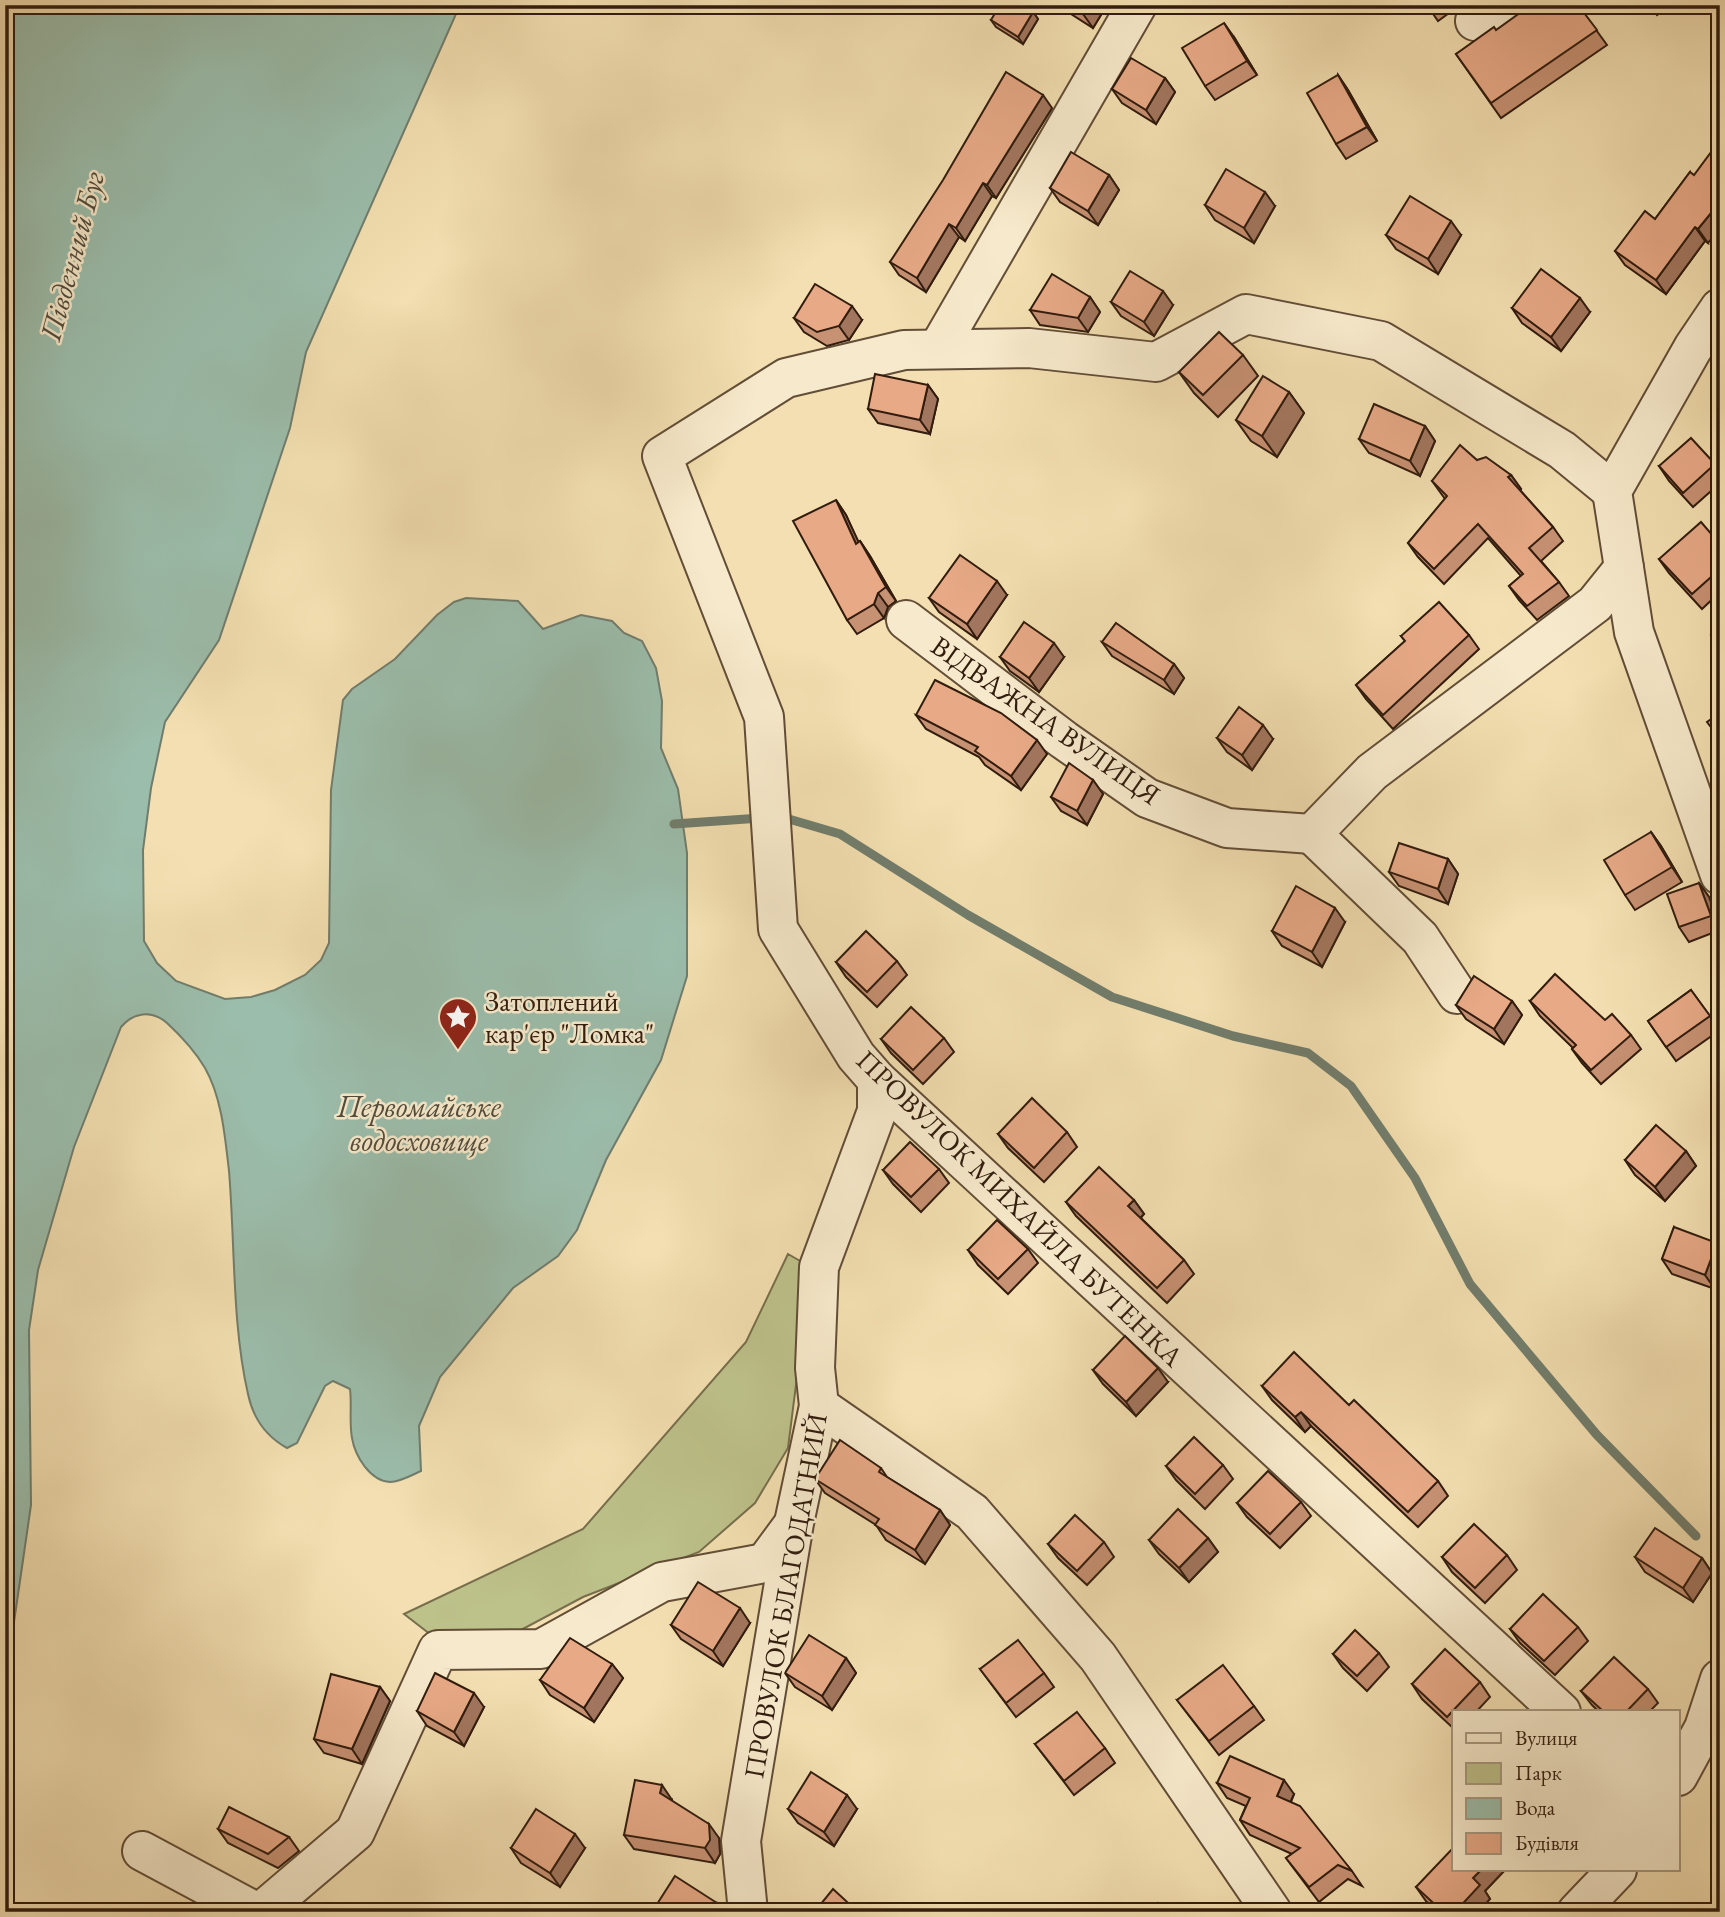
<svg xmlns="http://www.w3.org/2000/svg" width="1725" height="1917" font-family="'EB Garamond',serif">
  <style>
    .green { fill: #bdc18a; stroke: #776e4c; stroke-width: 2 }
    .water { fill: #9bbdab; stroke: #717d6c; stroke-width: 2 }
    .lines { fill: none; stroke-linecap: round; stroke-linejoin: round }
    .stream { stroke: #717d6c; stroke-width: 9 }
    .minor-casing { stroke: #624d37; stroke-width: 42 }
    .minor { stroke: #f7eacc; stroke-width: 38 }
    .wall { fill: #c79173; stroke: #311c0e; stroke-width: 2 }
    .shaded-wall { fill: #a2765e; stroke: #311c0e; stroke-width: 2 }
    .building { fill: #e7a986; stroke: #311c0e; stroke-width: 2 }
    .labels { text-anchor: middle; stroke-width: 5; stroke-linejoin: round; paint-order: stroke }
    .street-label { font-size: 28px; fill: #311c0e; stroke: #f7eacc }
    .poi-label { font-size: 28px; fill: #311c0e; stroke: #f7eacc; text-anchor: start }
    .water-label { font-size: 30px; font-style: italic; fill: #514c3d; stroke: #f7eacc }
  </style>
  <rect width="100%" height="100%" fill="#f3dfb1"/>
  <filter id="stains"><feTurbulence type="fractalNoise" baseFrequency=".00286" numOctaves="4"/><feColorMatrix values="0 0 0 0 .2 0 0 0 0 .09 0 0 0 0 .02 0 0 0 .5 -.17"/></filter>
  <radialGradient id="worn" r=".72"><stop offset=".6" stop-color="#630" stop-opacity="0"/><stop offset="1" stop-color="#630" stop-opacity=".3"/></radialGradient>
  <polygon class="green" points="788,1254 807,1265 806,1306 788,1448 755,1503 699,1552 583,1597 521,1630 435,1638 404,1614 583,1529 746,1342"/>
  <path class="water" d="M5,5h455l-154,347 -16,76 -71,212 -54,82 -14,66 -8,62 1,91 13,22 19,18 49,18 26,-2 24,-7 30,-15 16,-15 8,-17 2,-153 12,-90 9,-11 43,-30 42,-44 17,-13 12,-4 52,3 25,28 38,-14 31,6 12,12 18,8 14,27 6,33 -1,47 17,41 9,64v123l-26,84 -55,100 -29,70 -19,26 -45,32 -73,89 -21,49 2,45c-9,4 -21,11 -31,11 -20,-1 -35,-26 -38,-44 -3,-16 0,-33 -2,-49l-17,-8 -8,5 -28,57 -10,5c-20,-11 -34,-30 -39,-54 -16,-69 -13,-151 -19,-223 -4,-34 -7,-73 -24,-103 -10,-17 -24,-32 -38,-45 -16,-14 -34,-10 -46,4l-47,120 -36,123 -9,60 2,175 -26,179z"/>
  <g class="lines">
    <g class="stream">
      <polyline points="782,817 840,834 968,915 1112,997 1233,1036 1308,1053 1351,1086 1415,1178 1470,1284 1597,1435 1696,1536"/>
      <polyline points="674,824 761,818"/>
    </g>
    <defs>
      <g id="minor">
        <polyline points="1475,21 1502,5"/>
        <polyline points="1720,308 1693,348 1612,491 1634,632 1720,875"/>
        <polyline points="938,349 1137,5"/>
        <polyline points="906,620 1064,740 1147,798 1227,828 1312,834 1372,772 1595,604 1624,568"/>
        <polyline points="1312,834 1420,938 1457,994"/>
        <polyline points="819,1406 972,1512 1098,1657 1272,1912"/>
        <polyline points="1561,1712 877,1080 856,1056 778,929 764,717 662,456 786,378 904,350 1029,348 1156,362 1246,314 1381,341 1562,450 1612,491"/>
        <polyline points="1678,1776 1704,1728 1720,1679"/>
        <polyline points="142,1851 256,1912"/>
        <polyline points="261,1912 355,1832 438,1650 541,1649 662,1582 765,1563 793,1525"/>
        <polyline points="748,1912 741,1841 794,1523 819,1406 815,1368 819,1267 877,1111 877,1080"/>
        <polyline points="1577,1912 1617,1870"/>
      </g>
    </defs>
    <use href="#minor" class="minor-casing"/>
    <use href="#minor" class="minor"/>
  </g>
  <g class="wall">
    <polygon points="1057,5 1107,5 1093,28"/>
    <polygon points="1427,5 1460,5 1438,21"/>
    <polygon points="1578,5 1607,45 1501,118 1456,54 1496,30"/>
    <polygon points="1649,5 1670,5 1657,15"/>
    <polygon points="1033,12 1038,19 1023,44 996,27 991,20"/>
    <polygon points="1234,37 1257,75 1215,100 1205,86"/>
    <polygon points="1338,75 1348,90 1377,141 1346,159 1336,144"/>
    <polygon points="1165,78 1175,92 1156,124 1122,103 1112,89"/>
    <polygon points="1052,108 996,198 992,196 965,241 959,237 926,292 899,275 890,262"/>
    <polygon points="1690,172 1708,243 1705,241 1666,294 1625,265 1615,251 1655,219"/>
    <polygon points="1109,175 1119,190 1098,225 1060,202 1050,188"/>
    <polygon points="1205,205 1275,206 1254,243 1215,220"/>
    <polygon points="1386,235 1461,235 1438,274 1396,249"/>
    <polygon points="1090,297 1100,312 1088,332 1040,325 1030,310"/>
    <polygon points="1111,302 1173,305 1154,336 1121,316"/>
    <polygon points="1512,308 1590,312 1561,351 1522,323"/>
    <polygon points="794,318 862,320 849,340 827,346 804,332"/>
    <polygon points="1243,355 1258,376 1218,417 1194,393 1179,372"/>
    <polygon points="928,385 938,399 930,434 878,423 868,409"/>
    <polygon points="1289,392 1304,413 1277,457 1251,441 1236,420"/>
    <polygon points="1425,426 1435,441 1420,476 1369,453 1359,439"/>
    <polygon points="1477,460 1511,475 1521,489 1520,490 1553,527 1563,541 1541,561 1559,582 1569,596 1537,620 1519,600 1509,586 1521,576 1488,538 1444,584 1418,557 1408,543 1445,499 1432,481"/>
    <polygon points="1715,464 1720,472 1720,483 1693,507 1669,481 1659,466"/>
    <polygon points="836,500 846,515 858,542 860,541 870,556 896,601 888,607 884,618 857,634 847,620"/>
    <polygon points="1720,544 1720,592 1702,609 1669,573 1659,559"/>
    <polygon points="1007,595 977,639 939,612 929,598"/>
    <polygon points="1469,635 1479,649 1393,729 1366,699 1356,685 1405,641 1401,636"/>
    <polygon points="1102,642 1174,664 1184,678 1174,694 1112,656"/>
    <polygon points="1000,657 1064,657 1039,692 1010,671"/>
    <polygon points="916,715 1047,754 1021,790 985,765 979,757 926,729"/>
    <polygon points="1217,738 1273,739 1252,770 1227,752"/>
    <polygon points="1093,780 1103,794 1087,825 1061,811 1051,797"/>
    <polygon points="1651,832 1661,846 1682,882 1635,910 1625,895"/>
    <polygon points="1448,859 1458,874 1448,904 1399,886 1389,872"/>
    <polygon points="1699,883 1709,897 1720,926 1720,930 1689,942 1679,927"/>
    <polygon points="1345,922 1322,967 1282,946 1272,931"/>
    <polygon points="897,961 907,975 877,1007 846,977 836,962"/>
    <polygon points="1691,990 1720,1030 1676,1061 1648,1021"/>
    <polygon points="1512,1001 1522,1015 1504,1044 1466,1019 1456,1005"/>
    <polygon points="1530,1001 1605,1020 1631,1035 1641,1049 1601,1084 1582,1063 1572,1049 1573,1048 1540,1016"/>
    <polygon points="944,1038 954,1052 923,1084 891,1053 881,1039"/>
    <polygon points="1067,1132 1077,1147 1044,1182 1008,1148 998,1134"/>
    <polygon points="1686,1151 1696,1166 1665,1201 1635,1175 1625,1160"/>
    <polygon points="939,1169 949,1183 921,1212 893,1184 883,1170"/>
    <polygon points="1134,1200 1144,1214 1141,1218 1184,1260 1194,1274 1167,1303 1076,1216 1066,1202"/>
    <polygon points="1674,1227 1715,1289 1672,1274 1662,1259"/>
    <polygon points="1028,1249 1038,1263 1008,1294 978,1265 968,1250"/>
    <polygon points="1093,1370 1168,1382 1136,1416 1103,1384"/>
    <polygon points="1262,1386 1349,1405 1438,1481 1448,1496 1418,1527 1311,1426 1305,1432 1272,1400"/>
    <polygon points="1223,1465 1233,1479 1205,1509 1176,1480 1166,1466"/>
    <polygon points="881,1468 887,1477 940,1510 950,1525 925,1564 886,1540 876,1525 825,1493 815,1479"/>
    <polygon points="1301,1502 1311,1516 1280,1548 1247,1517 1237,1503"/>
    <polygon points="1208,1538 1218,1552 1189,1582 1159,1554 1149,1540"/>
    <polygon points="1104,1542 1114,1557 1087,1585 1058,1558 1048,1544"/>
    <polygon points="1507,1555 1517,1570 1485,1603 1452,1572 1442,1557"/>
    <polygon points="1635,1557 1702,1558 1712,1573 1693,1602 1645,1572"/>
    <polygon points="750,1623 723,1666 681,1639 671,1625"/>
    <polygon points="1578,1627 1588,1641 1555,1675 1520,1643 1510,1629"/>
    <polygon points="1379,1653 1389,1667 1367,1691 1343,1668 1333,1654"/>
    <polygon points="846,1658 856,1673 832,1710 795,1687 785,1673"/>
    <polygon points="612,1664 623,1678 594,1722 550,1695 540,1680"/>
    <polygon points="980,1669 1044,1673 1054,1687 1016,1717"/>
    <polygon points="1480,1682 1490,1697 1476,1712 1454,1712 1454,1729 1422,1699 1412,1684"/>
    <polygon points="380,1687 390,1701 362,1764 324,1753 314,1739"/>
    <polygon points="1648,1689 1658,1703 1649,1712 1599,1712 1592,1705 1581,1691"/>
    <polygon points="1177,1700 1254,1706 1264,1720 1219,1755"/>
    <polygon points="484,1707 464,1746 427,1726 417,1711"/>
    <polygon points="1035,1744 1105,1748 1115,1763 1074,1795"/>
    <polygon points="1217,1783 1294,1794 1291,1802 1352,1871 1362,1886 1348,1879 1319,1902 1286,1858 1292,1854 1250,1835 1240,1820 1246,1806 1227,1798"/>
    <polygon points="672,1800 672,1801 719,1838 720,1854 715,1863 634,1849 624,1835"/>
    <polygon points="788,1809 857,1809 834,1846 798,1823"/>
    <polygon points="218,1829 289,1837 299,1851 278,1868 228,1843"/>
    <polygon points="511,1848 585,1848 560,1887 521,1863"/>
    <polygon points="1454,1870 1505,1870 1485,1891 1490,1899 1478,1912 1437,1912 1426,1901 1416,1887"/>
  </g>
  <g class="shaded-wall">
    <polygon points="1088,5 1107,5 1093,28 1083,14"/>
    <polygon points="1033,12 1038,19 1023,44 1018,37"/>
    <polygon points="1224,23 1234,37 1257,75 1247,61"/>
    <polygon points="1338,75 1348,90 1377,141 1367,127"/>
    <polygon points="1165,78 1175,92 1156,124 1146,110"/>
    <polygon points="1043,95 1052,108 996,198 987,185"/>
    <polygon points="1109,175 1119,190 1098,225 1088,211"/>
    <polygon points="983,183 992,196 965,241 956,228"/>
    <polygon points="1265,192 1275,206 1254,243 1244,228"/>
    <polygon points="1720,202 1720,229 1708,243 1698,229"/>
    <polygon points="1451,221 1461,235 1438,274 1428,259"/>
    <polygon points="949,224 959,237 926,292 917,278"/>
    <polygon points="1695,227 1705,241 1666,294 1656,280"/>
    <polygon points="1163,291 1173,305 1154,336 1144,322"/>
    <polygon points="1090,297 1100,312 1088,332 1078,318"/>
    <polygon points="1580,298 1590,312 1561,351 1551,337"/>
    <polygon points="852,306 862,320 849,340 839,326"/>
    <polygon points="928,385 938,399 930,434 920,420"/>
    <polygon points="1289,392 1304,413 1277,457 1262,436"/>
    <polygon points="1425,426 1435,441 1420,476 1410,461"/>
    <polygon points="1511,475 1521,489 1519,492 1508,477"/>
    <polygon points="836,500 846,515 866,558 856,544"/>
    <polygon points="860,541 870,556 896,601 886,587"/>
    <polygon points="997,581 1007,595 977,639 967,624"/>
    <polygon points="878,593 888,607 884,618 874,604"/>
    <polygon points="1054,643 1064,657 1039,692 1029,678"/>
    <polygon points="1174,664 1184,678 1174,694 1164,680"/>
    <polygon points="1263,725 1273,739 1252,770 1242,755"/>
    <polygon points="1037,740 1047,754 1021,790 1011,776"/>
    <polygon points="1093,780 1103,794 1087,825 1077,811"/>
    <polygon points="1651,832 1661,846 1682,882 1672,867"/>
    <polygon points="1448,859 1458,874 1448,904 1438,889"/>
    <polygon points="1699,883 1709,897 1720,928 1711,916"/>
    <polygon points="1335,908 1345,922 1322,967 1312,952"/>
    <polygon points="1512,1001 1522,1015 1504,1044 1494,1029"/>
    <polygon points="1686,1151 1696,1166 1665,1201 1655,1187"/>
    <polygon points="1134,1200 1144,1214 1138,1220 1128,1206"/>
    <polygon points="1717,1243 1720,1247 1720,1275 1715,1289 1705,1275"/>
    <polygon points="1158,1368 1168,1382 1136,1416 1126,1402"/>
    <polygon points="1301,1412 1311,1426 1305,1432 1295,1417"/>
    <polygon points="940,1510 950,1525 925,1564 915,1550"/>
    <polygon points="1208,1538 1218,1552 1189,1582 1179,1568"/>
    <polygon points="1702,1558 1712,1573 1693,1602 1683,1588"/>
    <polygon points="740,1608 750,1623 723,1666 713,1651"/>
    <polygon points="846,1658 856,1673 832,1710 822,1696"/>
    <polygon points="612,1664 623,1678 594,1722 584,1708"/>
    <polygon points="380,1687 390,1701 362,1764 352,1749"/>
    <polygon points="474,1693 484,1707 464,1746 454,1732"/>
    <polygon points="1284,1780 1294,1794 1287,1810 1277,1796"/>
    <polygon points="662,1785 672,1800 670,1808 660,1793"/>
    <polygon points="847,1795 857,1809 834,1846 824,1832"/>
    <polygon points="709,1824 719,1838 720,1854 715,1863 705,1848"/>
    <polygon points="575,1834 585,1848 560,1887 550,1873"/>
    <polygon points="1481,1870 1505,1870 1485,1891 1490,1899 1478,1912 1455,1912 1473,1878"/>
    <polygon points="717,1903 723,1912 712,1912"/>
  </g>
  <g class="building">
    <polygon points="1000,5 1022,5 1033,12 1018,37 991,20"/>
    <polygon points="1069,5 1088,5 1083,14"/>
    <polygon points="1531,5 1578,5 1597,30 1491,103 1456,54 1494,27 1496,30"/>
    <polygon points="1224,23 1247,61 1205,86 1182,48"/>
    <polygon points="1131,58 1165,78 1146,110 1112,89"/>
    <polygon points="1006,72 1043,95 987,185 983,183 956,228 949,224 917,278 890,262 943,180"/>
    <polygon points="1338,75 1367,127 1336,144 1307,93"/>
    <polygon points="1720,140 1720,202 1698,229 1695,227 1656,280 1615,251 1645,211 1655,219 1690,172 1694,175"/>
    <polygon points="1071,152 1109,175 1088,211 1050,188"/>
    <polygon points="1226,169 1265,192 1244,228 1205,205"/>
    <polygon points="1410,196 1451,221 1428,259 1386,235"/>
    <polygon points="1541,269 1580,298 1551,337 1512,308"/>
    <polygon points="1130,271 1163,291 1144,322 1111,302"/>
    <polygon points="1052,274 1090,297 1078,318 1030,310"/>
    <polygon points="815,284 852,306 839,326 817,332 794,318"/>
    <polygon points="1219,332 1243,355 1203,395 1179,372"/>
    <polygon points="875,374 928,385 920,420 868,409"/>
    <polygon points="1263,376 1289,392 1262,436 1236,420"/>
    <polygon points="1374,404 1425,426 1410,461 1359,439"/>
    <polygon points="1691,438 1715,464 1683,493 1659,466"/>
    <polygon points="1460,445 1477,460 1486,457 1511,475 1508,477 1553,527 1529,548 1559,582 1527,606 1509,586 1523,574 1478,524 1434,569 1408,543 1447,496 1432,481"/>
    <polygon points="836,500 856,544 860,541 886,587 878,593 874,604 847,620 793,521"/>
    <polygon points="1701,522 1720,544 1720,569 1692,594 1659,559"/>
    <polygon points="960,555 997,581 967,624 929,598"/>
    <polygon points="1439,602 1469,635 1383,715 1356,685 1405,641 1401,636"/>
    <polygon points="1024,622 1054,643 1029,678 1000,657"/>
    <polygon points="1116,623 1174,664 1164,680 1102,642"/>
    <polygon points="1720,629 1720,646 1711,635"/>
    <polygon points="935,680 1001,713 1037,740 1011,776 975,751 978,747 916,715"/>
    <polygon points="1239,707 1263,725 1242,755 1217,738"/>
    <polygon points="1720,713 1720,739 1707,722"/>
    <polygon points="1069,763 1093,780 1077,811 1051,797"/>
    <polygon points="1651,832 1672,867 1625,895 1604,860"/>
    <polygon points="1399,843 1448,859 1438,889 1389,872"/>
    <polygon points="1699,883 1711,916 1679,927 1667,894"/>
    <polygon points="1296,886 1335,908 1312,952 1272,931"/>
    <polygon points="866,931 897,961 867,992 836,962"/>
    <polygon points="1555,974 1605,1020 1612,1014 1631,1035 1591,1070 1572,1049 1576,1045 1530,1001"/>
    <polygon points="1474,976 1512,1001 1494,1029 1456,1005"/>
    <polygon points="1691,990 1710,1016 1666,1047 1648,1021"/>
    <polygon points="911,1007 944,1038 913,1070 881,1039"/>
    <polygon points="1032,1098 1067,1132 1034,1168 998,1134"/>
    <polygon points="1656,1125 1686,1151 1655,1187 1625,1160"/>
    <polygon points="910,1142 939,1169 911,1197 883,1170"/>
    <polygon points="1099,1167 1134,1200 1128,1206 1184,1260 1157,1288 1066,1202"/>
    <polygon points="997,1220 1028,1249 998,1279 968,1250"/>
    <polygon points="1674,1227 1717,1243 1705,1275 1662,1259"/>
    <polygon points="1125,1336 1158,1368 1126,1402 1093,1370"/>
    <polygon points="1294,1352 1349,1405 1354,1400 1438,1481 1408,1512 1301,1412 1295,1417 1262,1386"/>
    <polygon points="1194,1437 1223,1465 1195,1494 1166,1466"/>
    <polygon points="840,1440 881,1468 879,1472 940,1510 915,1550 875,1525 879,1519 815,1479"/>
    <polygon points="1268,1471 1301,1502 1270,1534 1237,1503"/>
    <polygon points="1178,1509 1208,1538 1179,1568 1149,1540"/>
    <polygon points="1075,1515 1104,1542 1077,1571 1048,1544"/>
    <polygon points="1474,1524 1507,1555 1475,1588 1442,1557"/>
    <polygon points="1655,1528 1702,1558 1683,1588 1635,1557"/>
    <polygon points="698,1582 740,1608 713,1651 671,1625"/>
    <polygon points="1543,1594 1578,1627 1544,1661 1510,1629"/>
    <polygon points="1355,1630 1379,1653 1357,1676 1333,1654"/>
    <polygon points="809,1635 846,1658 822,1696 785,1673"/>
    <polygon points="570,1638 612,1664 584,1708 540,1680"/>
    <polygon points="1018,1640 1044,1673 1006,1703 980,1669"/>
    <polygon points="1445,1649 1480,1682 1447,1717 1412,1684"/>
    <polygon points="1614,1657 1648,1689 1626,1712 1604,1712 1581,1691"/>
    <polygon points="1223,1665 1254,1706 1209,1741 1177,1700"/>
    <polygon points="435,1673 474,1693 454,1732 417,1711"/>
    <polygon points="331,1674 380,1687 352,1749 314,1739"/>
    <polygon points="1077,1712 1105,1748 1064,1781 1035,1744"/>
    <polygon points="1230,1756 1284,1780 1277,1796 1300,1806 1352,1871 1338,1865 1309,1887 1286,1858 1300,1848 1240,1820 1250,1798 1217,1783"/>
    <polygon points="811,1772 847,1795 824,1832 788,1809"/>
    <polygon points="635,1780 662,1785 660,1793 709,1824 710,1840 705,1848 624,1835"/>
    <polygon points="229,1807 289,1837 268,1854 218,1829"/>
    <polygon points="536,1809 575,1834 550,1873 511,1848"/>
    <polygon points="1454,1847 1454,1870 1481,1870 1473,1878 1480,1885 1455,1912 1443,1912 1416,1887"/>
    <polygon points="675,1876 717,1903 712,1912 652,1912"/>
    <polygon points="833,1889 858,1912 818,1912 816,1910"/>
    <polygon points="209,1903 225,1912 203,1912"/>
    <polygon points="1158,1903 1172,1912 1153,1912"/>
  </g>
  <defs>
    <symbol id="sight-pin" viewBox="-11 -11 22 30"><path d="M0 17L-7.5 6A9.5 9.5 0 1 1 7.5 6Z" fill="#8f2418" stroke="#f7eacc"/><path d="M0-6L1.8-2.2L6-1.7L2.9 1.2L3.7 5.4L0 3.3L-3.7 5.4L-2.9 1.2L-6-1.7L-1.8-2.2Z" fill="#fff"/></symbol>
  </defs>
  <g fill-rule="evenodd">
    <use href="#sight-pin" x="436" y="995" width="44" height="60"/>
  </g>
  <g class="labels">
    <g class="street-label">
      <text transform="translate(1046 720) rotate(35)" y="10">ВІДВАЖНА ВУЛИЦЯ</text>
      <text transform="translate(1020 1208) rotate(44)" y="10">ПРОВУЛОК МИХАЙЛА БУТЕНКА</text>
      <text transform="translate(785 1596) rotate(-80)" y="10">ПРОВУЛОК БЛАГОДАТНИЙ</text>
    </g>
    <g class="poi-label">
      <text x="485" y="1011">Затоплений<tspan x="485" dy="32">кар'єр "Ломка"</tspan></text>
    </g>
    <g class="water-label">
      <text transform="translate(72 256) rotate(-75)" y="10">Південний Буг</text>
      <text x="419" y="1117">Первомайське<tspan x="419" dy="34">водосховище</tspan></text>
    </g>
  </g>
  <rect width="1725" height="1917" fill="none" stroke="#f3dfb1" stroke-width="28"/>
  <rect x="7" y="7" width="1711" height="1903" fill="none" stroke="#311c0e" stroke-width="3.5"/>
  <rect x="14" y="14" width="1697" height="1889" fill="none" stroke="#311c0e" stroke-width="2"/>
  <rect x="1452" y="1710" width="228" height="161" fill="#f7eacc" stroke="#a89880" stroke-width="2"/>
  <rect x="1466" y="1733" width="35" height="10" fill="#f7eacc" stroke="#a89880" stroke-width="2"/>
  <text x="1515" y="1745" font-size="21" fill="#311c0e">Вулиця</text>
  <rect x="1466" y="1763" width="35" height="21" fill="#bdc18a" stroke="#a89880" stroke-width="2"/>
  <text x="1515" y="1780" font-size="21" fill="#311c0e">Парк</text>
  <rect x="1466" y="1798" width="35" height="21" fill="#9bbdab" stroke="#a89880" stroke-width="2"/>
  <text x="1515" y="1815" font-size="21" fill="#311c0e">Вода</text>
  <rect x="1466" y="1833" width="35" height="21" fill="#e7a986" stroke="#a89880" stroke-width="2"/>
  <text x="1515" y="1850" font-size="21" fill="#311c0e">Будівля</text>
  <rect width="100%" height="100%" filter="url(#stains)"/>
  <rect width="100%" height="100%" fill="url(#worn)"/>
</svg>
